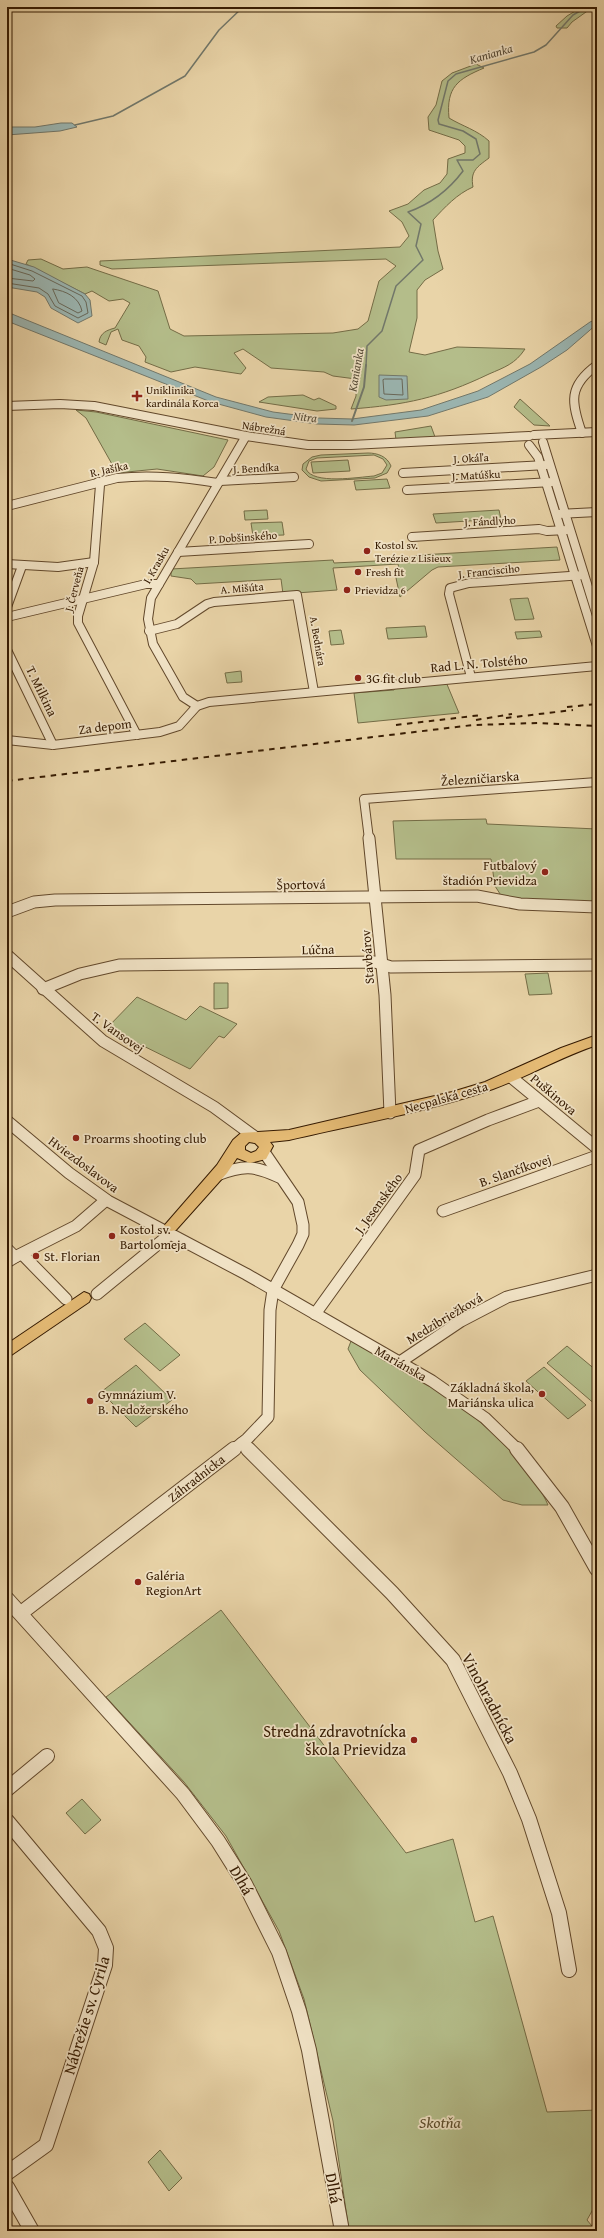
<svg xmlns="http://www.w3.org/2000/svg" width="604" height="2238" font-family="'Gentium Book Plus',serif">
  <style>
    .green { fill: #b4bd8a; stroke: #746c46; fill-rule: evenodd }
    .water { fill: #9bb6b2; stroke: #72786b }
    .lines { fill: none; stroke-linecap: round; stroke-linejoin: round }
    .shore { stroke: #68685a; stroke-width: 1 }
    .stream-far1 { stroke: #72786b; stroke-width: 1.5 }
    .stream { stroke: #72786b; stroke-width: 2 }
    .minor-far3-casing { stroke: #62482b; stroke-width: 8 }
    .minor-far2-casing { stroke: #62482b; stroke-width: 10 }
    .minor-far1-casing { stroke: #62482b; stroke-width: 13 }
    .minor-casing { stroke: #62482b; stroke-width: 16 }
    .major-casing { stroke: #351a01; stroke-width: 2 }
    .minor-far3 { stroke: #f1e3c6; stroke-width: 6 }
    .minor-far2 { stroke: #f1e3c6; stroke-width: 8 }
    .minor-far1 { stroke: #f1e3c6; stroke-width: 11 }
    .minor { stroke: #f1e3c6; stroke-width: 14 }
    .major { fill: #e4ba74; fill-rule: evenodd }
    .rail { stroke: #351a01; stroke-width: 2; stroke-dasharray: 5.5 5.5; stroke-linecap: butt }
    .poi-dot { fill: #8f2418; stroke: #f1e3c6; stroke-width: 1.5 }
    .labels { text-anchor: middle; stroke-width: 3.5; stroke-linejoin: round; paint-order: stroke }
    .far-poi-label { font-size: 11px; fill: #351a01; stroke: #f1e3c6; text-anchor: start }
    .far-street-label { font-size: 11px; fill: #351a01; stroke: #f1e3c6 }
    .far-water-label { font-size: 12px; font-style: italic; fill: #544936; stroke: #f1e3c6 }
    .street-label { font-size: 13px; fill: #351a01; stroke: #f1e3c6 }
    .poi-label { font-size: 13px; fill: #351a01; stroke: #f1e3c6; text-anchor: start }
    .near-street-label { font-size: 16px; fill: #351a01; stroke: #f1e3c6 }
    .near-poi-label { font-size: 16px; fill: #351a01; stroke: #f1e3c6; text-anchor: end }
    .near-park-label { font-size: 16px; font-style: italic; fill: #5b4b2a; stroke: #f1e3c6 }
  </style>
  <rect width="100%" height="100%" fill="#e9d4a8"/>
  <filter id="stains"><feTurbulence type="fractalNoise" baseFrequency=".005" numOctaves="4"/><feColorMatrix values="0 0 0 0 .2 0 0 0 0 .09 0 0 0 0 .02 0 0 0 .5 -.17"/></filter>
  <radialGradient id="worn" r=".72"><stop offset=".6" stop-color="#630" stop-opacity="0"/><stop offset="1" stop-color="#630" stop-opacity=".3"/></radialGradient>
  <g class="green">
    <polygon points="582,7 593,7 572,22 567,28 557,28 556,26 567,16"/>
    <path d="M476,64l8,4c-26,11 -38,19 -35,50 13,8 28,12 40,23v17c-12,9 -19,13 -16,29 -16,7 -28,20 -40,33l5,31 5,18 -18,11 -8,10v28l-8,34 16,3 32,-8 68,2c-10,15 -20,18 -36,25 -50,24 -84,31 -138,35l5,-13v-17l-23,-3 -9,-4 -53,-4 -28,-19 -9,4 12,15 -5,6 -46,-7 -24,5 -26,-10 1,-5 -7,-11 -17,-6 -4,-11 -7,3 -5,13 -7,-3c1,-9 8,-12 16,-14l15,-25 -7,-4 -14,2 -17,-10 -7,3 -59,-30 2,-4 13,-1 22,10 24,-2 71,24 12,38 14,7 149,-3 25,-4 10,-8 11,-40 17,-15 -10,-7 -274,10 -12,-4v-4l300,-14 9,-11 -7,-14 -13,-11 19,-7 16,-14 16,-7 7,-9 1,-15 17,-6v-7l-6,-6 -30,-10 -1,-13 8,-12 6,-24 10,-8z"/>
    <polygon points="303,395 314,400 319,398 336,406 336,409 317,411 259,402 268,397"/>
    <polygon points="520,399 550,426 534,425 514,407"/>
    <polygon points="76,410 96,412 228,440 214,467 203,476 157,469 117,473 86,418"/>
    <polygon points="431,426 435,437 396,440 395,432"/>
    <path d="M368,453c9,0 19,3 23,13l-4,7 -12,5 -54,3 -12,-4 -7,-7 1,-6 9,-7 9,-2zM374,455l9,4 4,6 -5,8 -8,3c-15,1 -61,9 -68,-7l3,-8 8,-3z"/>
    <polygon points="348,460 350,471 313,473 311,462"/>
    <polygon points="387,479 390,488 356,490 354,481"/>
    <polygon points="267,510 268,519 245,520 244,511"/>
    <polygon points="499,510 501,519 436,523 433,514"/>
    <polygon points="282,522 284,535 253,536 251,523"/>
    <polygon points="557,547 560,560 438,567 432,570 400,597 395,573 400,573 398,564 333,568 337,590 283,594 281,579 196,584 191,579 171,576 171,569 333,560 334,563 398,560 420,555"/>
    <polygon points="528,598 534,619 515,620 510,599"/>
    <polygon points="425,626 427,637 388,639 386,628"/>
    <polygon points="341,630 344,644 331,645 329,631"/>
    <polygon points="540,631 542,637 517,639 515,632"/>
    <polygon points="241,671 242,682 227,683 225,673"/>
    <polygon points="446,682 459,713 358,723 354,693 394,690 395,688"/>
    <polygon points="486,819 487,824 597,829 597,903 520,900 502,897 495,886 491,859 396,859 393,821"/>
    <polygon points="548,973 552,994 529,995 525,974"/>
    <polygon points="214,983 228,983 228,1008 214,1009"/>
    <polygon points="137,997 186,1020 200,1006 237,1024 224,1038 219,1036 190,1069 107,1028"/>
    <polygon points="145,1323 180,1355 160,1371 124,1339"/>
    <path d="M351,1341c63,35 130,69 174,128 9,12 17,22 23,36h-26l-19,-5 -78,-68 -65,-62 -12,-21z"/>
    <polygon points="567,1346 597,1371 597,1406 547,1363"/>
    <polygon points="136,1365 172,1400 136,1427 101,1392"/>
    <polygon points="544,1367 586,1405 568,1419 526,1381"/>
    <polygon points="221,1610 406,1853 453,1839 475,1922 493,1916 547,2112 597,2110 597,2202 587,2220 596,2231 349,2231 333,2121 304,1999 279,1931 226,1836 184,1782 106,1697"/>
    <polygon points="82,1799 101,1820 85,1834 66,1813"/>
    <polygon points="160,2150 182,2178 169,2191 148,2162"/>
  </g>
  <g class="water">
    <polygon points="61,123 72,123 77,127 60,131 7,135 7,129 9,127 35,127"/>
    <polygon points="7,259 34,267 85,294 90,300 92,316 78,323 51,308 45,297 37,292 7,287"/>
    <polygon points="7,312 216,397 273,412 319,418 352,419 421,410 478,391 530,364 590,322 597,319 597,324 567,350 541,367 488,397 428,416 354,425 317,424 266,417 211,402 7,321"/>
    <polygon points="379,375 407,376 408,399 386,400 379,397"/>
  </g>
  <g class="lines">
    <g class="shore">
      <polyline points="7,263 32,271 82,296 86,302 88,313 78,318 55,306 48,294 39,288 7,283"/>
      <polyline points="7,268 30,275 35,279 33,281 7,278"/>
      <path d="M53,289c13,2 26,8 29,22l-4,2 -19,-10z"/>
      <polygon points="385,379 402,379 403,395 384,394 383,380"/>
    </g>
    <g class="stream-far1">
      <polyline points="75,125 113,116 185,76 219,30 243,7"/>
      <path d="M366,366l1,-20 15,-15 14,-45 27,-26 -7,-14 5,-22 -13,-12c23,-8 40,-21 55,-41l-6,-11h16l7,-6 -4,-15 -13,-8 -24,-7 -1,-4 10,-39 8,-7 78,-22 12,-7 27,-30 14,-8"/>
    </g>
    <polyline class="stream" points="352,421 364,387 366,365"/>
    <defs>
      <polyline id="minor-far3" points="595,366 597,365"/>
      <g id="minor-far2">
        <polyline points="7,406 60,404 94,406 246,436 308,445 351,445 529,436"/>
        <path d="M582,433c-11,-31 -14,-47 15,-68"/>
        <polyline points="534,435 597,432"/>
        <polyline points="543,442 597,616"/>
        <polyline points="529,445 538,457 597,646"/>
        <polyline points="403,473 546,465"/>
        <polyline points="220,481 294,477"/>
        <polyline points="98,482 100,485 94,562 78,616 78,623 137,735"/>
        <polyline points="407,490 552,482"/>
        <path d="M7,506l110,-28c35,-4 67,0 101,5"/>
        <polyline points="558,514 597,512"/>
        <polyline points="412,537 539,529 547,531 567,530"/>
        <polyline points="178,552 309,544"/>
        <polyline points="7,564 58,567 94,562"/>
        <polyline points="7,607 22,566"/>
        <polyline points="7,617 146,584 159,584"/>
        <polyline points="149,631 177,624 207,604 214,602 297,595 314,692"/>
        <polyline points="7,650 53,745"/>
        <polyline points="471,677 449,594 450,588 469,583 584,575"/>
        <polyline points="197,706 183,697 153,644 148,619 151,598 246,436"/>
        <polyline points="7,740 53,745 160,732 179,726 197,706 209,702 597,666"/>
        <polyline points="369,839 364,799 597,782"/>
      </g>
      <g id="minor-far1">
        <polyline points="369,838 385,995 390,1113"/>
        <polyline points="7,912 34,902 55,900 477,896 520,904 597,907"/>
        <polyline points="7,955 103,1041 214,1107 255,1137"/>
        <polyline points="43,989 80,974 119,965 375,962 391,967 597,965"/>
        <polyline points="511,1077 597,1148"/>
        <polyline points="7,1121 69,1173 108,1201 246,1274 432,1381 485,1418 518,1450"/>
        <path d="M217,1175c26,-10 37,-10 62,2"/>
        <polyline points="443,1211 597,1156"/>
        <polyline points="7,1249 15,1257 7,1262"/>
        <polyline points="22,1254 66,1299"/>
        <polyline points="15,1257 76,1226 106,1200"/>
        <polyline points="97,1294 169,1235"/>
        <polyline points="315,1314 415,1175 419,1150 488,1120 539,1101"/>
        <polyline points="400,1362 461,1321 507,1297 597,1275"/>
        <polyline points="242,1443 249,1450"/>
        <polyline points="233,1450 247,1439 268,1417 270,1310 273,1290 298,1245 303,1234 303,1225 298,1202 264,1152"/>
      </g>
      <g id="minor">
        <polyline points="248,1449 392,1593 453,1660 510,1773 529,1819 559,1913 569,1970"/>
        <polyline points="517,1449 562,1507 597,1569"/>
        <polyline points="7,1599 183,1794 218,1841 245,1884 279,1952 299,2011 309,2050 342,2231"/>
        <polyline points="21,1613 234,1449"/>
        <polyline points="7,1789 47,1756"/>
        <polyline points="7,1821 99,1931 106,1948 105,1965 46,2145 7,2173"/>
        <polyline points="7,2187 32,2231"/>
      </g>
      <g id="major">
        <path d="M597,1035v10c-36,12 -68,31 -104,44 -66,23 -136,35 -204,51l-19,2 3,4 -7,13 -16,4 -13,-5 -10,15 -51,57 -5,1 -5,-1 -2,-4 53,-61 16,-25 8,-7 48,-3 163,-38 33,-10 76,-34zM249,1142l6,1 4,4 -3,4 -5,2 -6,-3v-4z"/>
        <polygon points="84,1292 89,1294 91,1298 89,1302 7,1358 7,1344"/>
      </g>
    </defs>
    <use href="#minor-far3" class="minor-far3-casing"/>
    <use href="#minor-far2" class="minor-far2-casing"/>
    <use href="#minor-far1" class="minor-far1-casing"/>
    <use href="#minor" class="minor-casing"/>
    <use href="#major" class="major-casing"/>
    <use href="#minor-far3" class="minor-far3"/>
    <use href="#minor-far2" class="minor-far2"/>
    <use href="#minor-far1" class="minor-far1"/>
    <use href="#minor" class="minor"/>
    <use href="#major" class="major"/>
    <g class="rail">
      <polyline points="567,707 597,704"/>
      <polyline points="506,718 573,710"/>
      <polyline points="476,720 512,714"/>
      <polyline points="396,725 482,715"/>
      <polyline points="7,781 473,725 538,723 597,726"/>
    </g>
  </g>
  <g class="poi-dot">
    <path d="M135 390h4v4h4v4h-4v4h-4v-4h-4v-4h4z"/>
    <circle cx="367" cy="551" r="4"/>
    <circle cx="358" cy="572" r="4"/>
    <circle cx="347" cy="590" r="4"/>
    <circle cx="358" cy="678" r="4"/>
    <circle cx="545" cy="872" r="4"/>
    <circle cx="76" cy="1138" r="4"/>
    <circle cx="112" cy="1236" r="4"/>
    <circle cx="36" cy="1256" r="4"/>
    <circle cx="542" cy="1394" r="4"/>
    <circle cx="90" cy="1401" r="4"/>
    <circle cx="138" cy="1582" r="4"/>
    <circle cx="414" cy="1740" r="4"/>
  </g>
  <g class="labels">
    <g class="far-poi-label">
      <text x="146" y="394">Uniklinika<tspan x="146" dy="13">kardinála Korca</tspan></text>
      <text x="375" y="549">Kostol sv.<tspan x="375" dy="13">Terézie z Lisieux</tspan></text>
      <text x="366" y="576">Fresh fit</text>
      <text x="355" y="594">Prievidza 6</text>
    </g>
    <g class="far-street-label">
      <text transform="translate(264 428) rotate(9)" y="4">Nábrežná</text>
      <text transform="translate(471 458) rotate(-3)" y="4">J. Okáľa</text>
      <text transform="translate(256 468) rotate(-3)" y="4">J. Bendíka</text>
      <text transform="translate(109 469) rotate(-12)" y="4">R. Jašíka</text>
      <text transform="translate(476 475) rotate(-3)" y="4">J. Matúšku</text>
      <text transform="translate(490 521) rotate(-3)" y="4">J. Fándlyho</text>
      <text transform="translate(243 537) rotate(-4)" y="4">P. Dobšinského</text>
      <text transform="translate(156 565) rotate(-60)" y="4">I. Krasku</text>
      <text transform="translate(489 571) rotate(-6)" y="4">J. Francisciho</text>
      <text transform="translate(242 588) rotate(-5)" y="4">A. Mišúta</text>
      <text transform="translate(74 589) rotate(-75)" y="4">J. Červeňa</text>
      <text transform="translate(318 641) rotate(80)" y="4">A. Bednára</text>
    </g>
    <g class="far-water-label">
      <text transform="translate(491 54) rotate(-16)" y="4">Kanianka</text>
      <text transform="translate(356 370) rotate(-80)" y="4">Kanianka</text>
      <text transform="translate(305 417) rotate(6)" y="4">Nitra</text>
    </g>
    <g class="street-label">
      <text transform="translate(479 663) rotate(-5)" y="5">Rad L. N. Tolstého</text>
      <text transform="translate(42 691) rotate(64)" y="5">T. Milkina</text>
      <text transform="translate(105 726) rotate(-7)" y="5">Za depom</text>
      <text transform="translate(480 778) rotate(-4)" y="5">Železničiarska</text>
      <text transform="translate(301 884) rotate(-1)" y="5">Športová</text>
      <text transform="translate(318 949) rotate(-1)" y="5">Lúčna</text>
      <text transform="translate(367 957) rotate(-94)" y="5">Stavbárov</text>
      <text transform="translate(118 1032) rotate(35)" y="5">T. Vansovej</text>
      <text transform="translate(554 1094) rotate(40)" y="5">Puškinova</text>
      <text transform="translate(446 1097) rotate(-16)" y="5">Necpalská cesta</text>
      <text transform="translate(84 1164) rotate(37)" y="5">Hviezdoslavova</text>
      <text transform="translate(515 1170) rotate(-19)" y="5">B. Slančíkovej</text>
      <text transform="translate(378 1203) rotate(-54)" y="5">J. Jesenského</text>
      <text transform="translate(444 1318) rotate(-31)" y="5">Medzibriežková</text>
      <text transform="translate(401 1363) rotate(30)" y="5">Mariánska</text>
      <text transform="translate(196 1478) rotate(-38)" y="5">Záhradnícka</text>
    </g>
    <g class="poi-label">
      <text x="366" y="683">3G fit club</text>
      <text x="537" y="870" text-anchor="end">Futbalový<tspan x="537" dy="15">štadión Prievidza</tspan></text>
      <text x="84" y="1143">Proarms shooting club</text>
      <text x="120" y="1234">Kostol sv.<tspan x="120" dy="15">Bartolomeja</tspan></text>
      <text x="44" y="1261">St. Florian</text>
      <text x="534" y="1392" text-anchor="end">Základná škola,<tspan x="534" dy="15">Mariánska ulica</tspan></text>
      <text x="98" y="1399">Gymnázium V.<tspan x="98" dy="15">B. Nedožerského</tspan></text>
      <text x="146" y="1580">Galéria<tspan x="146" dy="15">RegionArt</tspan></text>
    </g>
    <g class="near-street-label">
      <text transform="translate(490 1698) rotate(62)" y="6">Vinohradnícka</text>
      <text transform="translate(242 1880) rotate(60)" y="6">Dlhá</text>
      <text transform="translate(86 2015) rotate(-73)" y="6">Nábrežie sv. Cyrila</text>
      <text transform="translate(334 2188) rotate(80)" y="6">Dlhá</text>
    </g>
    <g class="near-poi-label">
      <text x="406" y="1737">Stredná zdravotnícka<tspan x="406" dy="18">škola Prievidza</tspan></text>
    </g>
    <g class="near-park-label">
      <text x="440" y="2128">Skotňa</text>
    </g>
  </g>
  <rect width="604" height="2238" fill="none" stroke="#e9d4a8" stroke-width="24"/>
  <rect x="8" y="8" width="588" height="2222" fill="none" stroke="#351a01" stroke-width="2"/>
  <rect x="12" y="12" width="580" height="2214" fill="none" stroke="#351a01"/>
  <rect width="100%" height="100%" filter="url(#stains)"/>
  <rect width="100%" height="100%" fill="url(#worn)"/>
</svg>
